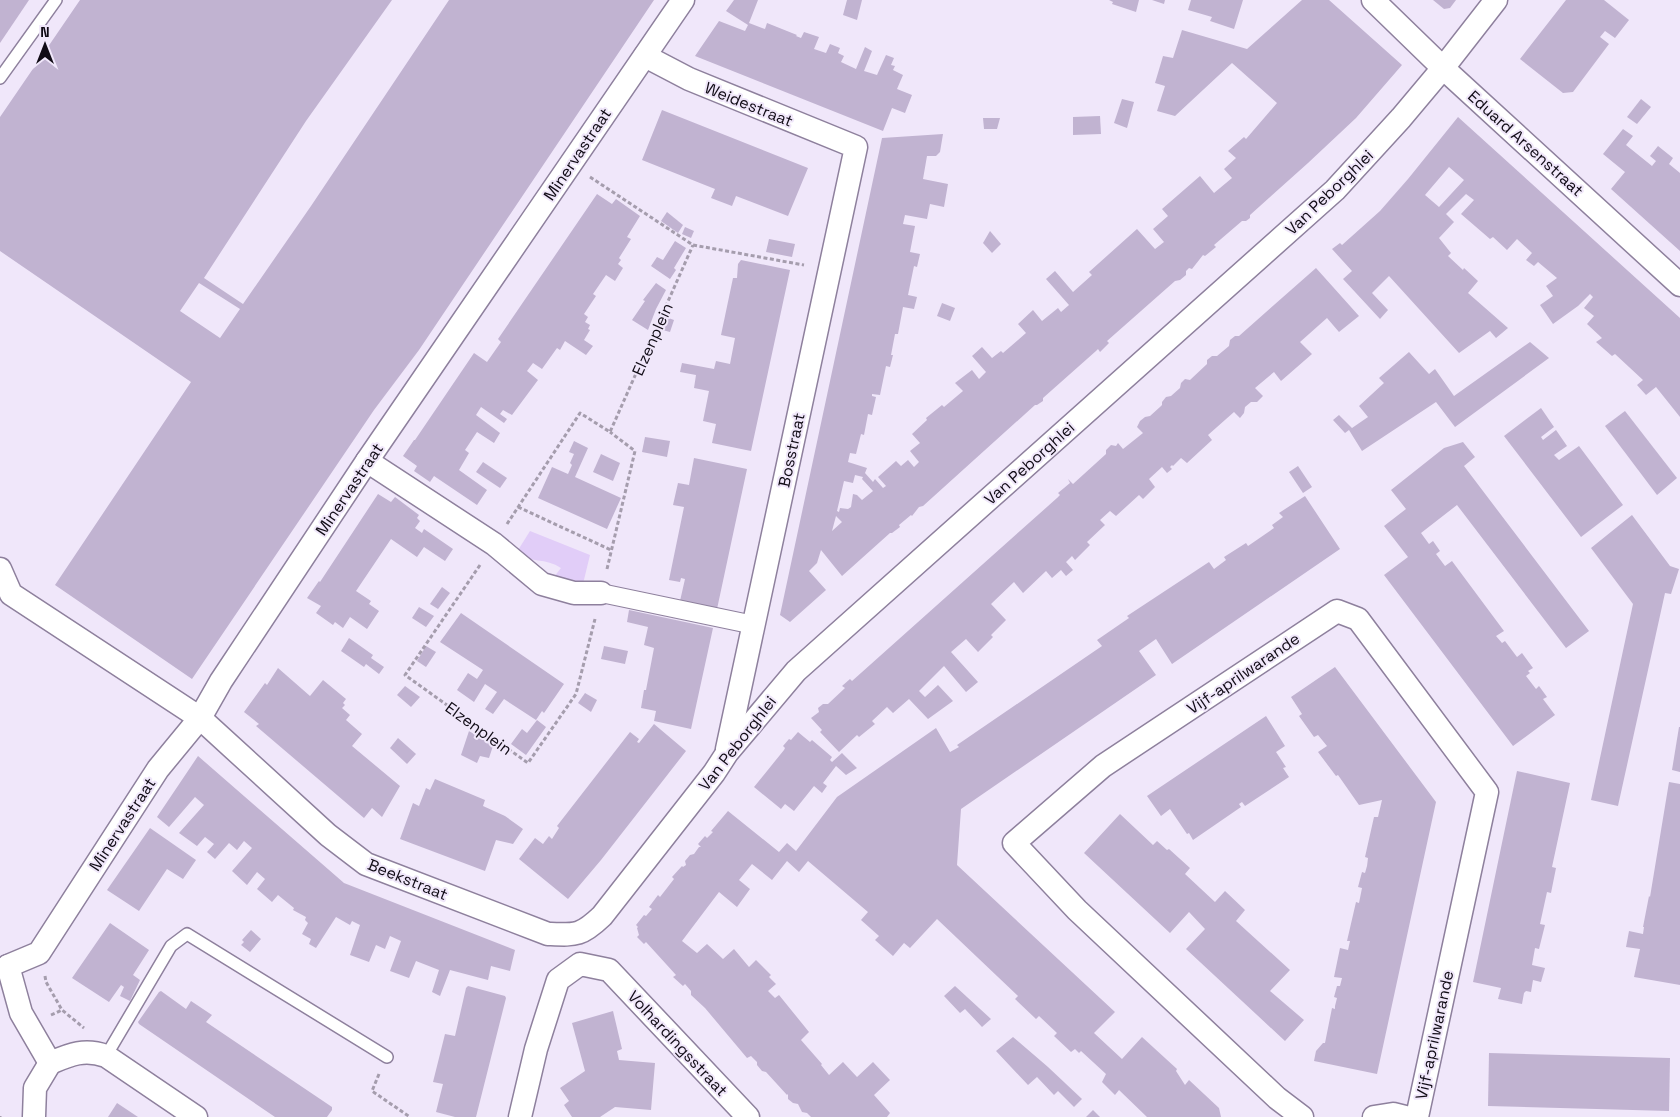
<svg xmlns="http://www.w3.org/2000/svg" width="1680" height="1117" font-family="'Space Grotesk',sans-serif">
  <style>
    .green { fill: #e1cdf8 }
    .building { fill: #c1b3d1; fill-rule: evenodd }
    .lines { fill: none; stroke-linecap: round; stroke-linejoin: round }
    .service-casing { stroke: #8e809d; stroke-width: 14 }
    .pedestrian-casing { stroke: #8e809d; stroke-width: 20 }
    .minor-casing { stroke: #8e809d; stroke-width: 25 }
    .path { stroke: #a59dad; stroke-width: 3; stroke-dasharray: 4 2.5; stroke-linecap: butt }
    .service { stroke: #fff; stroke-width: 11 }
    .pedestrian { stroke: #fff; stroke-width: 18 }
    .minor { stroke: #fff; stroke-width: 22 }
    .labels { text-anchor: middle; stroke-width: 4; stroke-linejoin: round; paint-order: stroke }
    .street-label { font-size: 16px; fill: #100b15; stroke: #f0e7fa }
  </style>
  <rect width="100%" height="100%" fill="#f0e7fa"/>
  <path class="green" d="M530,531l60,24 -8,33 -32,-6 11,-14c-15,-10 -31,-6 -46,-13z"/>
  <g class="building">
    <polygon points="0,0 29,0 0,43"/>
    <path d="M80,0h312l-86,121 -102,157 39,26 68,-98 138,-206h205l-235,350 -45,60 -182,269 -137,-94 136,-203 -191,-131v-134zM199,283l41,26 -20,29 -40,-27z"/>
    <polygon points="734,0 758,0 749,23 765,29 767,23 797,35 796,36 801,38 804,32 819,37 814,49 826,53 830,44 840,48 838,53 844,56 841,62 856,69 865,47 872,51 864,71 877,75 886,55 894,58 891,65 895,66 893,70 903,75 897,89 912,95 905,113 892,108 883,131 695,56 719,21 745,31 748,25 726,11"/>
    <polygon points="847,0 862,0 857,20 843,15"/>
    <polygon points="1109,0 1139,0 1136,12 1112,4 1113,2"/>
    <polygon points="1152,0 1165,0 1164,4"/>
    <polygon points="1191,0 1243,0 1234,29 1210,21 1212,17 1188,10"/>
    <path d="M1302,0h27l73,65 -46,53 -48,45 -58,52v3l-4,3h-4l-28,24 2,2 -11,9 -2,-1 -11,14 -3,-1 -3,3v4l-6,5 -5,1 -68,60 2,2 -9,9 -2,-3 -2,2 -53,47v3l-6,4h-2l-112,101 -4,1 -7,9 -1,-1 -12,10 1,2 -8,6h-2l-48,43 -21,-26 -4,13 -8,8 17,19 -36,32 -10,-7 102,-477 61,-4 -3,18 -4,4h-9l-4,23 25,5 -4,23 -14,-3 -3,15 -22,-4 -2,9 12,2 -5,26 10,2 -3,13 -3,-1 -6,29 9,2 -3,12 -11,-2 -5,27h-3l-4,21h2l-3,12 -4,-1 -6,29 -8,-1v2l4,1 -4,18 -4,-1 -4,21 -3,-1 -5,20 -6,-1 -2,9 19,6 -2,5 8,9 2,-3 8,9 3,-2 -8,-9 18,-16 5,5 7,-6 6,7 5,-5 -9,-11 10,-8 -8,-9 15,-14 -1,-2 16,-13 2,2 19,-16 -8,-8 17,-13 7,9 7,-7 -14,-16 10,-9 10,11 9,-7 2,2 23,-20 -8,-9 15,-14 9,11 16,-13 3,4 8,-7 -23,-26 9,-8 18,21 19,-17 -3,-3 48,-43 18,20 9,-7 -11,-13 15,-13 -6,-7 38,-33 14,17 18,-15 -8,-9 12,-11 -8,-7 16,-14 2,2 31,-36 -45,-40 -57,53 -18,-5 8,-25 -10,-3 8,-27 10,2 9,-28 65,19zM855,475l8,2 -1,2 11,12 -11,9 -5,-5 -4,-1 -2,13 -3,2 -8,-1 -1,4 -2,-1 7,-30 9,2zM836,516l6,6 -10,9z"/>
    <polygon points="1433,0 1456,0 1450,8 1444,9"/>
    <polygon points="1566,0 1604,0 1629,20 1615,38 1605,31 1600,37 1609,44 1573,92 1563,93 1520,59"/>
    <polygon points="1122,99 1134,102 1127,128 1114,123"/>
    <polygon points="1641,99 1651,107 1637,124 1627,117"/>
    <polygon points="662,110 808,168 788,216 736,196 732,206 711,198 715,189 642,160"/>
    <polygon points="1100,116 1101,134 1073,135 1073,117"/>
    <path d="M1458,117l222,201v99l-24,-30 -10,8 -9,-10 6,-5 -28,-26 -3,2 -16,-14 6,-4 -15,-14 7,-8 -10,-8 9,-11 -3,-3 -12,12 -25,18 -13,-19 13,-9 -7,-10 11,-8 -19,-16 -4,4 -8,-6 6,-7 -15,-14 -10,11 -14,-13 -3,2 -29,-25 13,-14 -8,-6 -20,20 8,8 -15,16 12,15 -3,3 15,14 1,-2 14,13 -10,12 40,35 -12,10 -6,-7 -31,22 -70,-77 -17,17 16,17 -8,9 -37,-40 9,-8 -20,-22 8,-6 2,2 38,-34 28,-32zM1449,167l15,13 -25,27 -14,-12z"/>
    <polygon points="983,118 1000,118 997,129 984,129"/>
    <polygon points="1623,129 1633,136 1626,145 1652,166 1656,161 1650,156 1658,146 1673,158 1669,164 1680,173 1680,251 1611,189 1625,172 1603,154"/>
    <polygon points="597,194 612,204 616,199 640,216 627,237 631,239 619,258 621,260 618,264 623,268 615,281 606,275 593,294 596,296 584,314 588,317 585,322 590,325 588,329 590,330 584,340 593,346 586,355 565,341 560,350 557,348 542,369 533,363 527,371 538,380 512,415 503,410 500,414 507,419 504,423 481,407 476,415 500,433 494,443 477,432 465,450 469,453 459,470 487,490 477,505 434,476 430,482 414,471 417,466 403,456 414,440 415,440 474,353 487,362 501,342 498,339"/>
    <polygon points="667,212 683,225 678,233 661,221"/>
    <polygon points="685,227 694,231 691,238 682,234"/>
    <polygon points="990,231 1001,244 992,253 983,243"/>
    <polygon points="769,239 795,244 792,257 766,252"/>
    <polygon points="675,241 686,248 674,268 676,270 670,279 651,266 657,257 663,260"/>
    <polygon points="741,260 790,270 751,451 712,443 716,424 703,421 709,391 694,388 696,375 680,372 682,363 714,369 716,361 730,364 735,338 721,335 733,278 737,278 738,264"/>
    <polygon points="1316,268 1359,316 1339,332 1327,318 1300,342 1312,354 1281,381 1274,372 1255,388 1263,396 1257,402 1251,402 1245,407 1244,413 1240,418 1234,412 1208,435 1212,440 1187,463 1181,458 1173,466 1172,465 1170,467 1172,469 1167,473 1162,467 1149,479 1155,487 1143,499 1139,495 1116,516 1110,511 1100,520 1105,525 1087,542 1090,545 1075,560 1072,556 1066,562 1073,570 1066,576 1061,570 1052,578 1046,571 1023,593 1014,582 991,604 1006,620 991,635 993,637 978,652 966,639 951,652 978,682 966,692 944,666 919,691 925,697 938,685 953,701 928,719 909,699 893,713 887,707 872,721 875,724 859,737 857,735 839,752 820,732 822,730 811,718 819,712 818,708 823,704 828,704 845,688 842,686 850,679 852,681 1057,498 1060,495 1058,493 1070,483 1068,479 1073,484 1106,454 1106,450 1111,445 1116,446 1118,443 1123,449 1143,433 1137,427 1140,421 1145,417 1150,416 1160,407 1162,405 1162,402 1166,397 1171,396 1180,388 1181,383 1185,379 1190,380 1207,364 1207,360 1212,356 1217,356 1229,346 1230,340 1235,336 1239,336"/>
    <polygon points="656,283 666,290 656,309 648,330 632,320 645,301 643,300"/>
    <polygon points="942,303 955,308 950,321 937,316"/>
    <polygon points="663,316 674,320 670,332 659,329"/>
    <polygon points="1530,342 1549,358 1455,427 1436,402 1362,451 1349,430 1345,433 1333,420 1339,415 1352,428 1368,417 1359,406 1384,383 1379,378 1409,352 1429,374 1435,369 1454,396"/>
    <polygon points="1541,408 1554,427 1541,437 1543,440 1556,430 1567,446 1554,455 1559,460 1579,446 1623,505 1581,537 1504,436"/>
    <polygon points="1625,411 1677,478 1657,495 1605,426"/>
    <polygon points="645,437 670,441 667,457 642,452"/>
    <polygon points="574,441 588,448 575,477 621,498 607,529 538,498 552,467 568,474 572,465 570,463 574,454 569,452"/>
    <polygon points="1463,442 1475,457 1464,466 1589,631 1566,648 1457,505 1421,533 1429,544 1433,541 1440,551 1436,554 1445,566 1452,561 1504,631 1496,636 1502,643 1505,641 1517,657 1522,653 1533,668 1528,671 1530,673 1526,676 1536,689 1539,686 1547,697 1543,699 1555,715 1513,746 1384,575 1408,557 1384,526 1406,509 1391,490 1444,448"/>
    <polygon points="601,454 620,463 613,481 593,472"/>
    <polygon points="694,458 747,469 717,609 680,601 685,579 681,578 680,582 669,580 684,507 673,505 678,483 689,485"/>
    <polygon points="483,462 507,478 500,488 476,472"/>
    <polygon points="1298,466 1312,487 1303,493 1289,472"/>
    <polygon points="378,494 391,502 395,497 419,515 417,518 420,521 415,528 422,533 424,529 453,549 445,561 424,547 417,557 391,539 356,591 371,601 369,604 379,611 367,629 350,617 343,628 335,622 333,625 316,613 321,606 307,598 319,581 320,582"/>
    <polygon points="1305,496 1340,549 1172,664 1156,639 1139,651 1156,675 961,809 957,865 1115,1012 1094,1033 1122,1059 1142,1037 1177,1069 1176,1071 1185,1085 1189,1080 1219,1108 1221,1117 1147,1117 1119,1090 1115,1095 1102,1082 1106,1074 1081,1051 1079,1053 1075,1049 1071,1052 1054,1036 1057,1033 1039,1016 1036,1019 1015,999 1018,996 937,919 910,948 904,943 893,956 875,940 879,936 861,920 868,912 808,861 799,872 787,861 772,880 752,864 739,880 750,889 737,907 719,892 682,941 697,953 707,944 723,959 734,949 749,967 756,960 771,975 769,977 776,984 768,991 775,998 779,995 809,1032 801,1040 822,1064 821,1065 829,1075 843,1062 857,1077 873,1062 890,1080 874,1095 890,1113 887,1117 811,1117 807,1113 802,1112 798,1104 793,1103 788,1099 788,1094 787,1095 766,1072 762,1071 757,1065 757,1062 751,1056 747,1058 705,1008 691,995 691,991 685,984 683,986 673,977 676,975 646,942 644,944 637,937 639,935 637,928 638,927 636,925 644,915 646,916 652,909 649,907 658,895 660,897 674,879 672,877 682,866 683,867 686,865 685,861 690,855 694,854 699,847 701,847 698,844 705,836 707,838 713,832 711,831 728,811 779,852 787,843 796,851 837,797 936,728 950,752 959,747 957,745 1102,646 1097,640 1129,618 1127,616 1209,562 1214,569 1226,560 1224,557 1246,543 1248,546 1274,528 1272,525 1283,517 1279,513"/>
    <polygon points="1632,515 1670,566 1679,569 1671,594 1665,593 1618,806 1591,800 1633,604 1591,548"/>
    <polygon points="442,587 450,593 438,609 430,604"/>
    <polygon points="419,607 434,616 426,627 412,618"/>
    <polygon points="629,610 713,628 691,729 654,721 656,711 641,708 644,690 646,690 654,648 644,645 648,627 627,622"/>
    <polygon points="461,613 564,684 544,713 542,711 536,720 504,699 493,714 485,709 497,692 485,684 474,702 457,690 468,673 477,679 483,670 440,642"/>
    <polygon points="349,638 373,655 371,658 384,667 379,674 366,664 364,667 341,651"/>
    <polygon points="426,646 436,652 426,667 417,661"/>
    <polygon points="604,646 628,651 625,664 601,659"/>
    <polygon points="1335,667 1436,802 1377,1074 1314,1061 1316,1051 1323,1043 1325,1043 1332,1008 1335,1009 1335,1006 1337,998 1334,997 1337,986 1340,986 1342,978 1334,977 1340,948 1348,950 1350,941 1347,941 1356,902 1359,903 1362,888 1358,887 1362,872 1365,873 1367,866 1368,858 1365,857 1374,817 1378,817 1382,800 1359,805 1338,775 1336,776 1318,752 1327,746 1318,735 1314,737 1299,716 1302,714 1291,697"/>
    <polygon points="278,668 310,696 323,680 346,699 343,703 345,705 342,708 350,715 346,720 362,734 352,746 400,786 382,817 372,808 364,818 256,726 259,724 244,712 265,683 267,685"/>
    <polygon points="405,686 420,697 411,707 397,695"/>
    <polygon points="585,693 597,700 591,712 578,703"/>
    <polygon points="1266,716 1285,746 1276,752 1286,767 1283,768 1289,777 1245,806 1242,802 1239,804 1241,807 1193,840 1189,833 1187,834 1170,809 1161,816 1147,796"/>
    <polygon points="537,720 546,727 526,755 511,744 522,729 527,733"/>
    <polygon points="654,724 686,751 601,860 568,899 519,859 535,838 543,844 549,836 552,839 559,828 557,826 630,732 639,739 637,742 639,743"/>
    <polygon points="1679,727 1680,727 1680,772 1672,770"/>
    <polygon points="469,731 493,746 489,758 480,756 477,763 461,755"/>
    <polygon points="798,732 810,742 812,740 832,757 830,760 832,762 842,753 857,768 846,775 836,766 823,783 827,786 822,793 814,786 794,811 785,804 781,809 754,787 784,750 785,748 783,746 789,739 791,740"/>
    <polygon points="398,738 416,754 407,764 390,748"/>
    <polygon points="198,756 344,883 515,950 510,971 491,966 488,980 450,970 440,996 432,992 439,970 416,961 409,978 390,971 401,941 390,936 385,949 376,945 369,962 350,955 360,925 352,921 350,925 336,917 316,948 309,944 311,939 302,934 308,923 305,920 306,917 293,910 294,908 278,895 272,902 257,889 265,879 257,872 247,885 232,871 252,848 244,841 237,850 229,843 215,859 207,852 214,844 205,837 197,846 179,833 204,805 195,797 169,827 157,817"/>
    <polygon points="1517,771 1570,783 1552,867 1556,868 1551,893 1547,892 1540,924 1545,925 1539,949 1535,948 1532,965 1545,968 1541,982 1533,980 1531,992 1526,991 1524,993 1522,1004 1498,999 1501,988 1473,982"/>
    <polygon points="435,779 485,800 483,806 505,816 523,829 513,844 496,840 485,871 400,839 413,803 419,806 426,788 430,790"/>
    <polygon points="1669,782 1680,784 1680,985 1634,977 1640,949 1626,947 1629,931 1643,934 1644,927 1643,927 1649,896 1650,897"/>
    <polygon points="1120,814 1153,845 1157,841 1167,850 1169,849 1190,868 1185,874 1215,902 1225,891 1245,910 1236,921 1290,970 1270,991 1304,1020 1285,1041 1186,949 1205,929 1189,912 1170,933 1084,853"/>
    <polygon points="150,828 196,860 183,879 167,869 139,911 107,890"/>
    <polygon points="110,923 149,950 133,975 140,980 130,1001 120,996 124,987 121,985 109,1002 72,978"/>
    <polygon points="251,930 261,939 250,952 241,945 244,942 242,940"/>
    <polygon points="468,986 505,996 506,998 476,1117 455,1117 436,1112 443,1084 433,1082 445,1034 455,1036 466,988"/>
    <polygon points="955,986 991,1019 982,1027 965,1009 960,1013 944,996"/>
    <polygon points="161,991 186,1009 191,1001 212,1015 206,1022 332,1107 332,1110 327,1117 275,1117 139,1024 138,1022 159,992"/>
    <polygon points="613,1011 622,1049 617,1051 619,1060 655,1063 651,1110 615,1107 600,1117 572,1117 564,1105 569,1101 560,1088 585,1071 572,1023"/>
    <polygon points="1013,1037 1048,1067 1082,1099 1074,1107 1058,1091 1054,1095 1037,1077 1028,1085 996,1051"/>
    <polygon points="1489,1053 1670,1058 1669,1111 1488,1106"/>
    <polygon points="117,1103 138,1117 108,1117"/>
    <polygon points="1093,1110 1100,1117 1086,1117"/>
  </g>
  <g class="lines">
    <defs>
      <g id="service">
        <polyline points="0,78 56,0"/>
        <polyline points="106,1056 171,946 187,934 387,1057"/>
      </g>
      <polyline id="pedestrian" points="601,593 754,625"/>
      <g id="minor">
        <polyline points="1373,0 1443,68 1680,285"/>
        <polyline points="645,56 689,79 856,147 727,749"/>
        <polyline points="367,461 494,544 542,584 574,593 601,593"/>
        <path d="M0,569l11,25 189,124 128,117 38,29 182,70c28,1 33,2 54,-18l112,-143 13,-20 69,-82 539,-481 66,-72 42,-50 53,-68"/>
        <polyline points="8,966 39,953 158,769 200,718 221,681 367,461 683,0"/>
        <polyline points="8,966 21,1013 50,1063"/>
        <path d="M50,1063c19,-8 34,-15 56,-7l90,61"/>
        <polyline points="34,1117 35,1088 50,1063"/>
        <polyline points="520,1117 536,1049 558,980 580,964 609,970 748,1117"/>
        <polyline points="1302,1117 1277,1098 1077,910 1014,843 1103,766 1337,611 1358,619 1487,792 1417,1117"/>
        <polyline points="1374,1117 1393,1114 1405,1117"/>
      </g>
    </defs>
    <use href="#service" class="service-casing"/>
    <use href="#pedestrian" class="pedestrian-casing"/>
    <use href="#minor" class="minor-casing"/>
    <g class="path">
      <polyline points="590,177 693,245 804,265"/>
      <polyline points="518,507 611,550"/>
      <polyline points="507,524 580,413 610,432 693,245"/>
      <polyline points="480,565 405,675 528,763 576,694 595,619"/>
      <polyline points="607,569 635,451 610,432"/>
      <polyline points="45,976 46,982 62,1010 84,1028"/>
      <polyline points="51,1015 62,1010"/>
      <polyline points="379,1074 372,1091 410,1117"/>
      <polyline points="0,1116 0,1117"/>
    </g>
    <use href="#service" class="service"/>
    <use href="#pedestrian" class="pedestrian"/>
    <use href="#minor" class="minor"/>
  </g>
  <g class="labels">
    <g class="street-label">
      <text transform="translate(749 104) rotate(22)" y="6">Weidestraat</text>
      <text transform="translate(1526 143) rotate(42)" y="6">Eduard Arsenstraat</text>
      <text transform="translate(577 154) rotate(-56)" y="6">Minervastraat</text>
      <text transform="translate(1329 192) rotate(-44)" y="6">Van Peborghlei</text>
      <text transform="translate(652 339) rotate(-66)" y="6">Elzenplein</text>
      <text transform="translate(791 450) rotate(-78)" y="6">Bosstraat</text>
      <text transform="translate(1029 463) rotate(-42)" y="6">Van Peborghlei</text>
      <text transform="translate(349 489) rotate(-56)" y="6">Minervastraat</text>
      <text transform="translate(1243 673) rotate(-34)" y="6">Vijf-aprilwarande</text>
      <text transform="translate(479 728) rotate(36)" y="6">Elzenplein</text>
      <text transform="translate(737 743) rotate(-52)" y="6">Van Peborghlei</text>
      <text transform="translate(122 824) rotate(-57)" y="6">Minervastraat</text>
      <text transform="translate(408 879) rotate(22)" y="6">Beekstraat</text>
      <text transform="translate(1434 1035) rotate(-78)" y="6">Vijf-aprilwarande</text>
      <text transform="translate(678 1043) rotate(47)" y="6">Volhardingsstraat</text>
    </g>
  </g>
  <g transform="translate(45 45)" stroke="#f0e7fa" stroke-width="4" paint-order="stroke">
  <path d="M0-4L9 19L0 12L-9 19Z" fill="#100b15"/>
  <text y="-8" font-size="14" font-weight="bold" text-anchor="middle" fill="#100b15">N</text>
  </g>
</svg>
